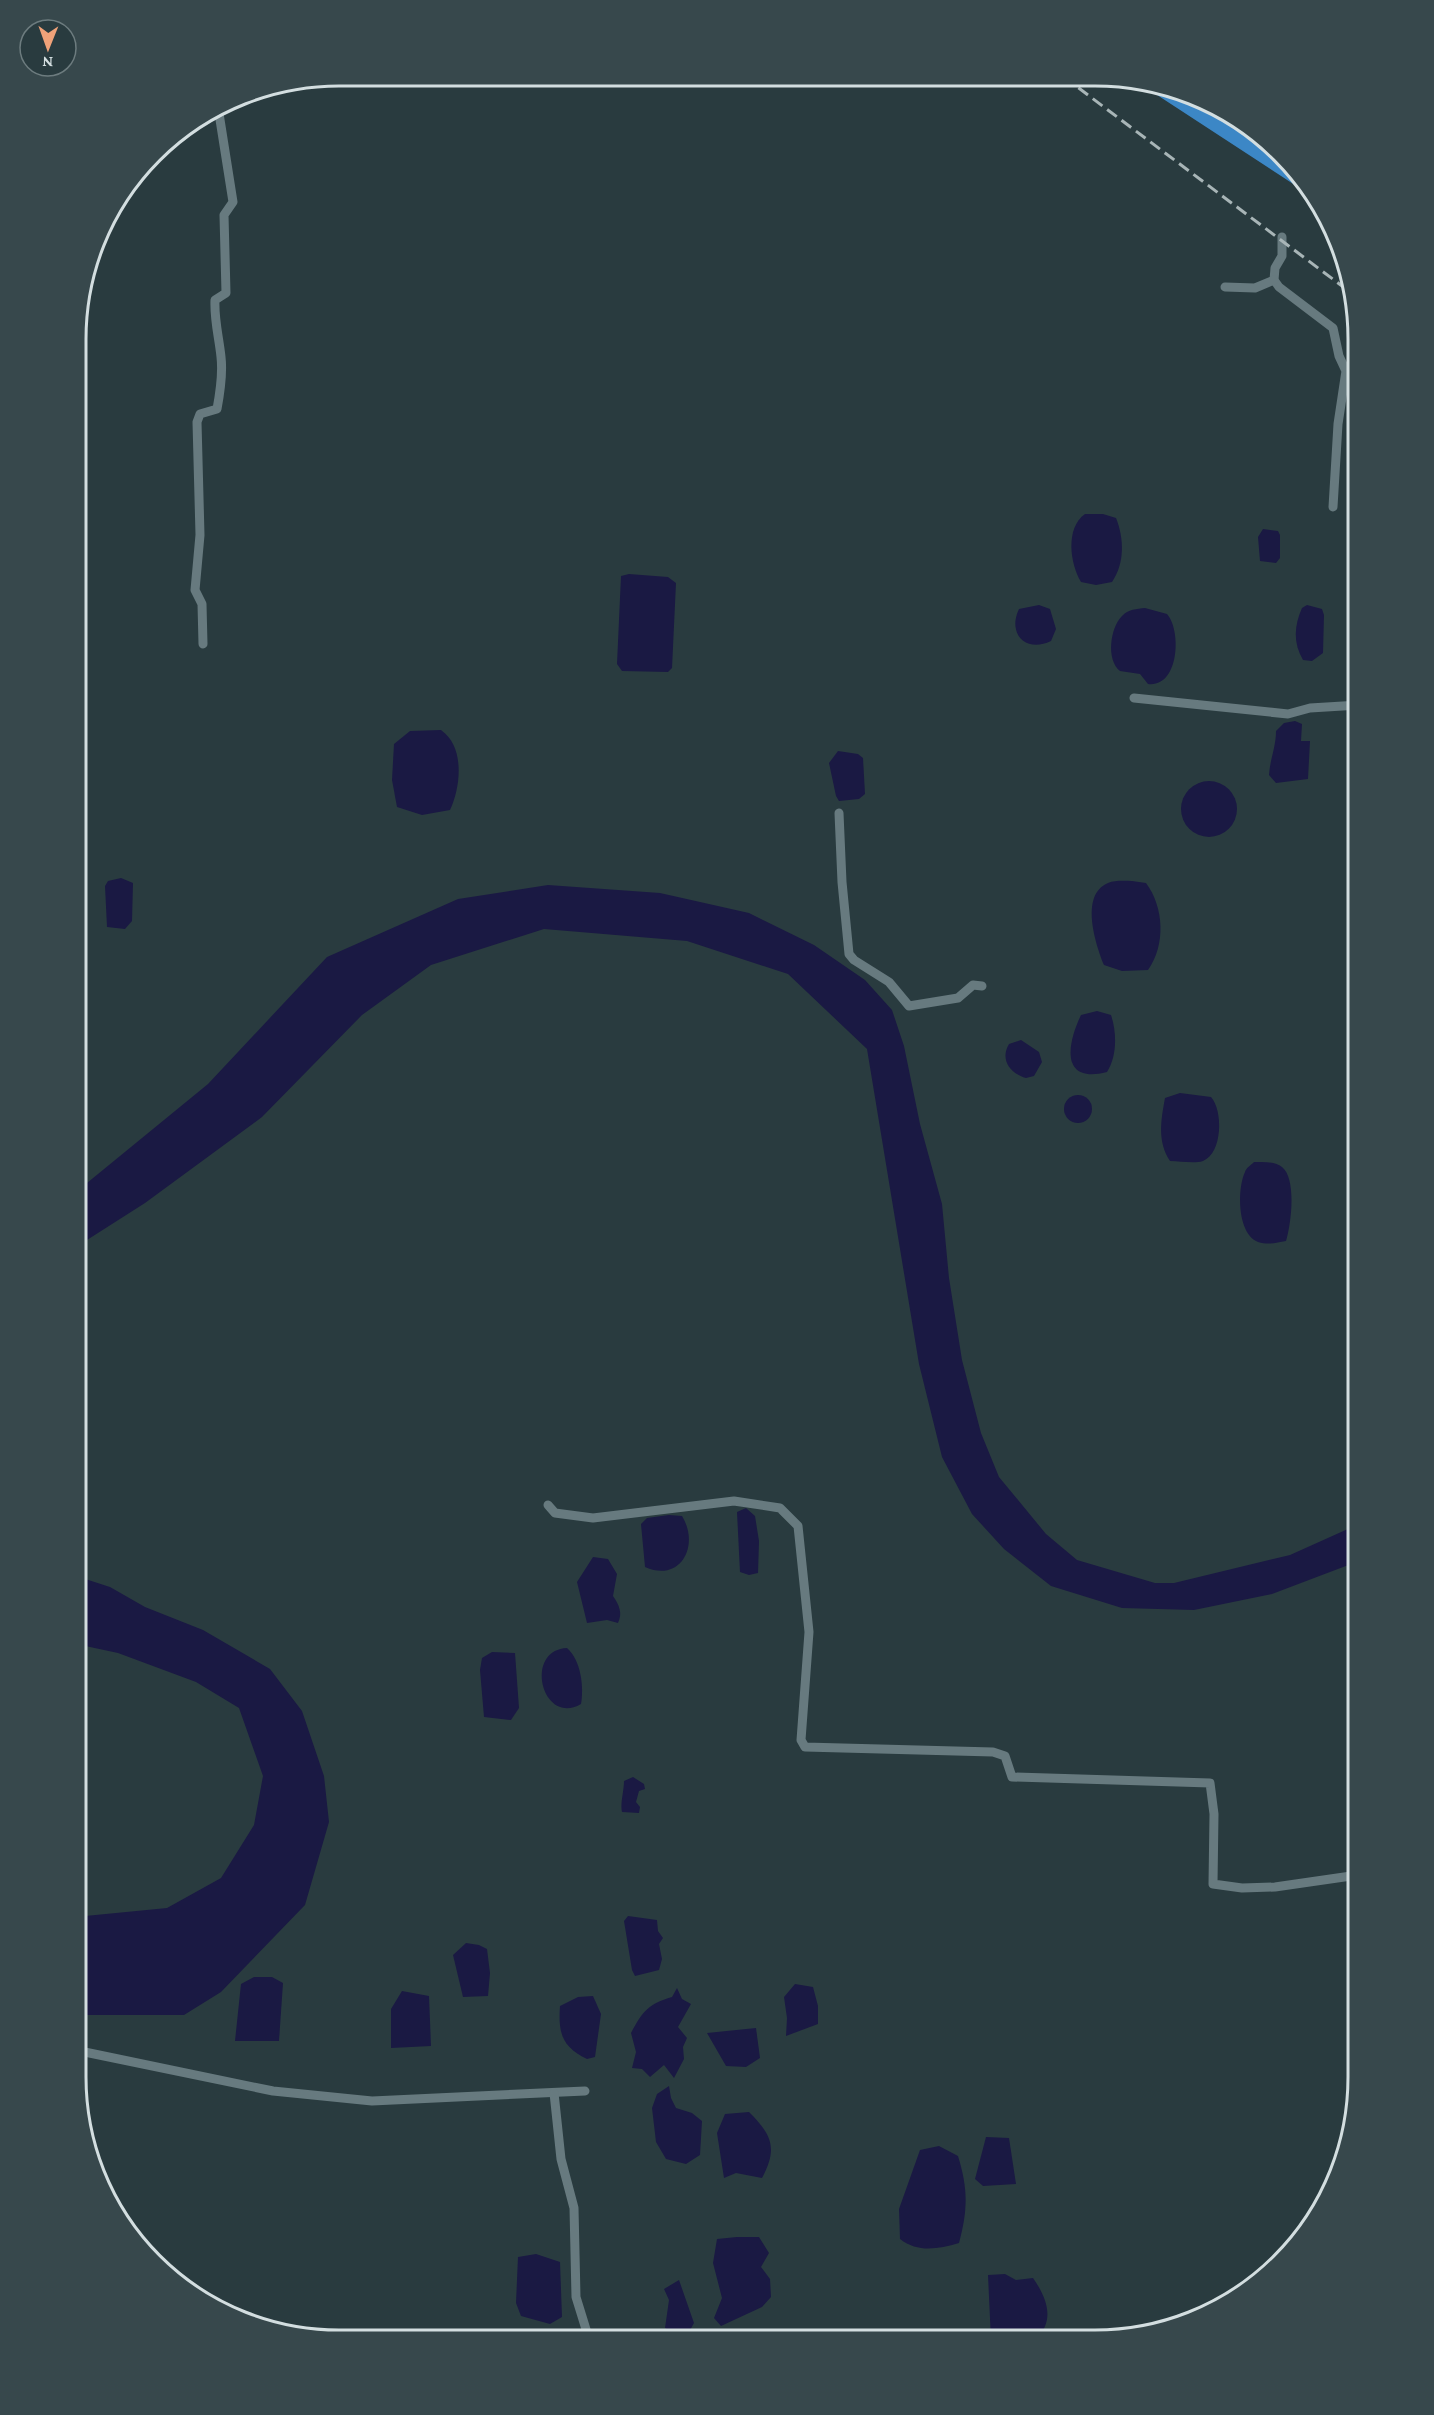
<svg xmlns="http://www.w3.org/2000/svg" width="1434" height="2415" font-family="'Crimson Pro',serif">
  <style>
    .water { fill: #1a1943 }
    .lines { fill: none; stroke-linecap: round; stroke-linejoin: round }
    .street { stroke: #677a7f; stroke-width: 9 }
    .highway { stroke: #3c87c6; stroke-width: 16 }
    .rail { stroke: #a8b5b7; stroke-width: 3; stroke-dasharray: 12 6; stroke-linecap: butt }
    .rim { fill: none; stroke: #d3dee0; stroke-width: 3 }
  </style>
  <rect width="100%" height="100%" fill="#293b3f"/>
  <g class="water">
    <path d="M1085,514h18l13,4c8,20 9,45 -4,64l-16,3 -15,-3c-11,-18 -16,-54 4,-68z"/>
    <polygon points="1263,529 1278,531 1280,535 1280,558 1276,563 1260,561 1258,537"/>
    <polygon points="629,574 668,577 676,583 672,668 668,672 622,671 617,664 621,576"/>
    <path d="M1039,605l11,4 6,20 -5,12c-25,12 -44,-7 -32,-32z"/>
    <path d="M1307,605l15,4 2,6 -1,38 -11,8 -9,-1c-10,-17 -9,-34 -1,-52z"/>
    <path d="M1145,608l22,6c15,17 12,74 -19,70l-8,-10 -20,-3c-14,-11 -10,-43 2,-55 6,-7 15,-7 23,-8z"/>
    <path d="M1295,721l7,3 -1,17h9l-2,38 -32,4 -7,-8c1,-16 7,-28 7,-44l8,-8z"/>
    <path d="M441,730c24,17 20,56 9,80l-28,5 -25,-8 -5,-27 2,-36 16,-13z"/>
    <polygon points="838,751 858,754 863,758 865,794 859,799 839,801 836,796 829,763"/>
    <circle cx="1209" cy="809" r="28"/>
    <polygon points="121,878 133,883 132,921 125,929 107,927 105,886 108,881"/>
    <path d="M1132,881l14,2c18,24 20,62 2,87l-26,1 -18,-6c-8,-20 -25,-70 4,-82 7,-3 17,-2 24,-2z"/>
    <polygon points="548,885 660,893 749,913 814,945 865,980 892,1010 904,1046 920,1124 942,1204 949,1278 962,1360 981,1433 999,1477 1046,1534 1077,1560 1155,1583 1174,1583 1290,1555 1359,1524 1359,1561 1272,1594 1194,1610 1122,1608 1051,1586 1004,1549 972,1514 942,1457 919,1364 867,1049 788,974 687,941 544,929 431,965 362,1015 262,1117 145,1203 76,1247 76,1192 208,1084 327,957 458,899"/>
    <path d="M1097,1011l14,4c6,18 6,41 -4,57 -47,12 -40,-28 -26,-57z"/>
    <path d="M1021,1040l18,12 3,10 -8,14 -8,2c-17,-5 -26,-19 -17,-34z"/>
    <path d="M1180,1093l31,4c12,13 12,56 -8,64 -9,3 -23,0 -33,0 -13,-20 -9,-41 -5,-63z"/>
    <circle cx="1078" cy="1109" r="14"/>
    <path d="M1254,1162c9,0 21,-1 28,5 15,12 9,58 4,74 -10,2 -18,4 -28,1 -21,-8 -21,-53 -13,-70 1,-4 6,-7 9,-10z"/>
    <polygon points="746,1508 755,1516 759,1541 758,1573 749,1575 740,1572 737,1512"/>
    <path d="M669,1515l13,1c18,29 -1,67 -37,51l-4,-43 6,-6z"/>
    <path d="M593,1557l15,2 9,15 -4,22c6,9 10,17 5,27l-11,-3 -20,3 -10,-41z"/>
    <polygon points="76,1576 110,1587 145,1607 203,1630 270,1669 302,1711 324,1776 329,1822 305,1905 221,1992 184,2015 75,2015 75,1917 167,1908 221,1878 254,1825 263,1776 239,1708 196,1682 118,1653 76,1644"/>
    <path d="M567,1648c14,12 17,39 14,56 -39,23 -58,-54 -14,-56z"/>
    <polygon points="492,1652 515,1653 519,1708 511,1720 484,1717 480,1670 482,1658"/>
    <path d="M633,1777l11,7 1,5 -6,2 -3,11 4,5 -1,6 -17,-1c-2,-8 2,-21 2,-31z"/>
    <polygon points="628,1916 657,1920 658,1931 663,1938 659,1944 662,1959 659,1970 635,1976 632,1970 624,1921"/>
    <polygon points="466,1943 479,1945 487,1949 490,1973 488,1996 463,1997 453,1955"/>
    <polygon points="254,1977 272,1977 283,1983 279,2041 235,2041 241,1984"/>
    <polygon points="795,1984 813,1987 818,2006 818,2024 786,2036 787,2018 784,1997"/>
    <path d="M677,1988l5,11 9,5 -13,23 9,11 -4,9 1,12 -10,19 -10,-13 -14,12 -8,-8 -10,-1 4,-16 -5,-19c12,-22 17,-29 41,-36z"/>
    <polygon points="402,1991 429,1996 431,2046 391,2048 391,2009"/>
    <path d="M593,1996l8,18 -6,43 -8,2c-25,-12 -29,-26 -27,-53l18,-9z"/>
    <polygon points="756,2028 760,2058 746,2067 726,2066 707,2033"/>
    <polygon points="669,2086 671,2098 676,2108 692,2113 702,2121 700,2155 686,2164 666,2159 656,2142 652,2108 657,2094"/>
    <path d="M749,2112c23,23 29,36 13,66l-26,-5 -12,5 -7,-45 8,-19z"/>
    <polygon points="986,2137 1009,2138 1016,2184 983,2186 975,2179"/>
    <path d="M939,2146l19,10c10,33 10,53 1,87 -21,6 -41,10 -59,-4l-1,-30 21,-59z"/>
    <polygon points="737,2237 759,2237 769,2253 761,2267 770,2279 771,2297 762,2307 721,2326 714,2318 722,2298 713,2263 717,2239"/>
    <polygon points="536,2254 560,2262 562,2317 550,2324 521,2316 516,2303 518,2257"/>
    <path d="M1005,2274l11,6 17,-2c14,20 23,43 2,62h-44l-3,-65z"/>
    <polygon points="679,2280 694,2323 689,2332 675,2334 665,2328 669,2300 664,2289"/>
  </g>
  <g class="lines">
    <g class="street">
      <polyline points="1282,237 1282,256 1275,268 1274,280 1279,287 1333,328 1339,356 1346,371 1338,424 1333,507"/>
      <polyline points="1225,287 1255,288 1274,280"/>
      <path d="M203,644l-1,-40 -7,-14 5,-55 -3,-113 3,-8 17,-5c3,-16 6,-35 4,-52 -2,-20 -7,-37 -6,-57l11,-7 -2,-78 9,-13 -15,-95"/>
      <polyline points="1134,698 1288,714 1310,708 1359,705"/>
      <polyline points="839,813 842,882 849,954 854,960 889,982 909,1006 958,998 973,985 982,986"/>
      <polyline points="548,1505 555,1513 593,1518 734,1501 780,1508 798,1526 809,1632 801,1740 805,1747 993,1752 1005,1756 1012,1777 1210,1783 1214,1814 1213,1884 1242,1888 1275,1887 1358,1875"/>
      <polyline points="75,2050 273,2091 372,2101 585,2091"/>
      <polyline points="554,2093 561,2159 574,2208 576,2297 589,2339"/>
    </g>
    <polyline class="highway" points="1155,84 1308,184"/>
    <polyline class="rail" points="1064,77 1350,292"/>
  </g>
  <path d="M0 0H1434V2415H0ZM339 86H1095A253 253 0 0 1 1348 339V2077A253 253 0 0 1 1095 2330H339A253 253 0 0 1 86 2077V339A253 253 0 0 1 339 86Z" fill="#37484c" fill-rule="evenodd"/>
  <path class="rim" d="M339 86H1095A253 253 0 0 1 1348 339V2077A253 253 0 0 1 1095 2330H339A253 253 0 0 1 86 2077V339A253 253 0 0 1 339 86Z"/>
  <g transform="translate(48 48) rotate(181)"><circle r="28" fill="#293b3f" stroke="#6d7c7f" stroke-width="1.5"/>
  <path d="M0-4.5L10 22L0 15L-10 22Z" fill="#f0a279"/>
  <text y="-9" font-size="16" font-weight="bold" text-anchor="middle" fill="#d3dee0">N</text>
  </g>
</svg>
